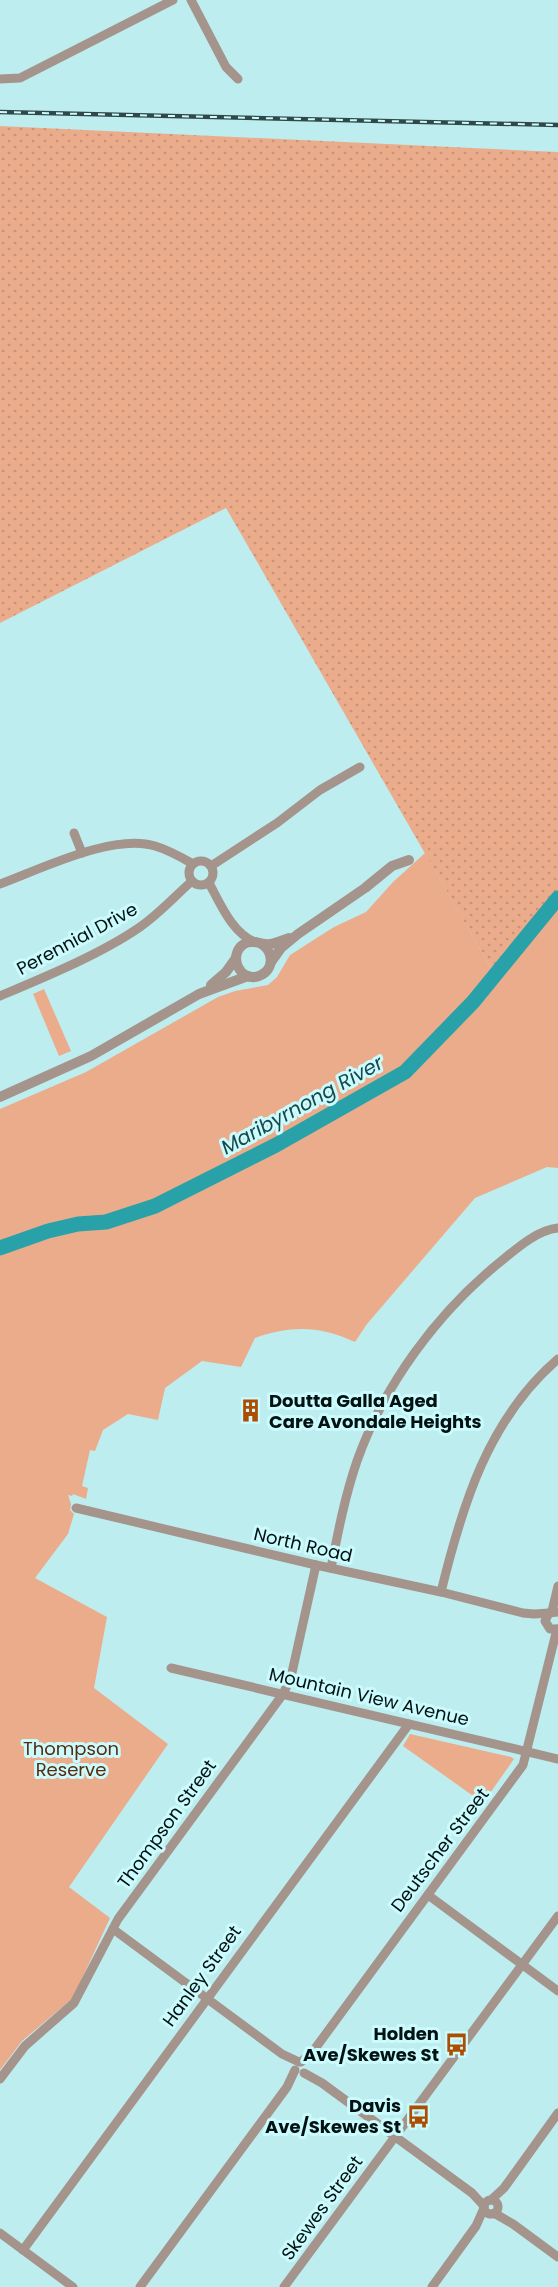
<svg xmlns="http://www.w3.org/2000/svg" width="558" height="2287" font-family="Poppins,sans-serif">
  <style>
    .grass { fill: url(#grass-dots) }
    .green { fill: #ebac8c }
    .lines { fill: none; stroke-linecap: round; stroke-linejoin: round }
    .river { stroke: #28a2a8; stroke-width: 15 }
    .minor { stroke: #a4948c; stroke-width: 9 }
    .tertiary { stroke: #a4948c; stroke-width: 10 }
    .rail-casing { stroke: #304849; stroke-width: 4.5 }
    .rail { stroke: #cbfbfd; stroke-width: 2; stroke-dasharray: 7; stroke-linecap: butt }
    .labels { text-anchor: middle; stroke-width: 6; stroke-linejoin: round; paint-order: stroke }
    .street-label { font-size: 18px; fill: #021213; stroke: #cbfbfd }
    .poi-label { font-size: 18px; font-weight: bold; fill: #021213; stroke: #cbfbfd; text-anchor: end }
    .park-label { font-size: 18px; fill: #582a0e; stroke: #cbfbfd }
    .water-label { font-size: 20px; font-style: italic; fill: #17494c; stroke: #cbfbfd }
  </style>
  <defs>
    <pattern id="grass-dots" width="8" height="8" patternUnits="userSpaceOnUse" patternTransform="scale(1.5)"><rect width="8" height="8" fill="#ebac8c"/><path d="M2 2h.1M6 6h.1" fill="none" stroke="#c89378" stroke-width="1.8" stroke-linecap="round"/></pattern>
  </defs>
  <rect width="100%" height="100%" fill="#beedef"/>
  <polygon class="grass" points="0,126 558,152 558,898 495,975 226,508 0,623"/>
  <g class="green">
    <path d="M425,853l70,122 63,-77v270l-11,-1 -72,31 -108,126 -12,18c-35,-16 -63,-17 -100,-4l-14,29 -39,-6 -37,27 -7,32 -30,-6 -25,16 -8,21 -5,-1 -8,36 6,2 -2,11 -13,-5 -1,2 -4,-1 3,9 -1,6 4,4 -6,20 -33,44 72,39 -13,71 74,56 -99,143 41,31 -37,80 -51,43 -22,29v-961l86,-37 132,-75 17,-6 33,-6 9,-8 13,-22 44,-28 32,-15 27,-30z"/>
    <polygon points="44,989 71,1051 59,1056 33,994"/>
    <polygon points="410,1734 511,1757 514,1759 483,1803 403,1746"/>
  </g>
  <g class="lines">
    <polyline class="river" points="0,1248 48,1231 78,1224 106,1222 155,1206 276,1145 405,1072 473,1002 558,898"/>
    <g class="minor">
      <polyline points="191,0 226,67 238,79"/>
      <polyline points="0,79 20,78 173,0"/>
      <polyline points="74,833 82,853"/>
      <circle cx="201" cy="873" r="12"/>
      <polyline points="211,866 277,823 320,790 360,767"/>
      <path d="M209,883c11,20 23,50 46,59"/>
      <path d="M0,884c41,-15 113,-51 155,-38 14,4 26,11 38,18"/>
      <path d="M0,996c45,-19 101,-42 140,-69 20,-14 35,-31 52,-46"/>
      <polyline points="76,1508 316,1565 441,1592 523,1613 534,1614 549,1613"/>
      <path d="M331,1568c7,-36 14,-72 26,-107 27,-76 80,-148 143,-199 16,-13 37,-32 58,-34"/>
      <path d="M441,1592c21,-86 47,-173 117,-233"/>
      <polyline points="552,1611 558,1586"/>
      <polyline points="558,1612 549,1613 545,1621 550,1629 558,1629"/>
      <polyline points="171,1668 558,1759"/>
      <polyline points="428,1895 558,1991"/>
      <polyline points="113,1929 282,2054 299,2062"/>
      <polyline points="301,2062 314,2050 523,1765 557,1629"/>
      <polyline points="304,2073 322,2083 472,2193 484,2206"/>
      <polyline points="0,2079 25,2046 74,2003 118,1919 283,1694 291,1677 316,1565"/>
      <polyline points="491,2200 504,2188 558,2113"/>
      <circle cx="491" cy="2207" r="7"/>
      <polyline points="494,2213 513,2224 558,2257"/>
      <polyline points="0,2233 73,2287"/>
      <polyline points="23,2250 409,1724"/>
      <polyline points="140,2287 287,2087 295,2070"/>
      <polyline points="284,2287 558,1916"/>
      <polyline points="432,2287 476,2226 484,2208"/>
    </g>
    <g class="tertiary">
      <path d="M260,943c13,7 16,26 -1,33 -19,7 -32,-21 -15,-32 9,-6 18,2 27,0 6,-1 12,-4 18,-6"/>
      <polyline points="271,962 281,948 298,934 365,888 392,866 409,860"/>
      <polyline points="211,985 226,972 236,958"/>
      <polyline points="0,1097 91,1056 199,994 248,976"/>
    </g>
    <defs>
      <polyline id="rail" points="0,112 558,125"/>
    </defs>
    <use href="#rail" class="rail-casing"/>
    <use href="#rail" class="rail"/>
  </g>
  <defs>
    <symbol id="building-bare" viewBox="-9 -9 18 18"><path d="M-4-6H4V6H1V3H-1V6H-4ZM-2.5-4.3h1.7v1.8h-1.7ZM.8-4.3h1.7v1.8H.8ZM-2.5-1h1.7V.8h-1.7ZM.8-1h1.7V.8H.8Z" fill="#ad4d01" stroke="#cbfbfd" stroke-width="2.5" paint-order="stroke"/></symbol>
    <symbol id="bus-bare" viewBox="-9 -9 18 18"><path d="M-5-6H5V4H4V6H2V4H-2V6H-4V4H-5ZM-3.5-4V0h7V-4ZM-3.5 1.2v1.5H-2V1.2ZM2 1.2v1.5H3.5V1.2Z" fill="#ad4d01" stroke="#cbfbfd" stroke-width="2.5" paint-order="stroke"/></symbol>
  </defs>
  <g fill-rule="evenodd">
    <use href="#building-bare" x="234" y="1394" width="33" height="33"/>
    <use href="#bus-bare" x="440" y="2028" width="33" height="33"/>
    <use href="#bus-bare" x="402" y="2100" width="33" height="33"/>
  </g>
  <g class="labels">
    <g class="street-label">
      <text transform="translate(77 939) rotate(-28)" y="6">Perennial Drive</text>
      <text transform="translate(303 1545) rotate(13)" y="6">North Road</text>
      <text transform="translate(369 1697) rotate(13)" y="6">Mountain View Avenue</text>
      <text transform="translate(167 1824) rotate(-54)" y="6">Thompson Street</text>
      <text transform="translate(440 1850) rotate(-53)" y="6">Deutscher Street</text>
      <text transform="translate(202 1976) rotate(-54)" y="6">Hanley Street</text>
      <text transform="translate(322 2208) rotate(-54)" y="6">Skewes Street</text>
    </g>
    <g class="poi-label">
      <text x="269" y="1407" text-anchor="start">Doutta Galla Aged<tspan x="269" dy="21">Care Avondale Heights</tspan></text>
      <text x="439" y="2040">Holden<tspan x="439" dy="21">Ave/Skewes St</tspan></text>
      <text x="401" y="2112">Davis<tspan x="401" dy="21">Ave/Skewes St</tspan></text>
    </g>
    <g class="park-label">
      <text x="71" y="1755">Thompson<tspan x="71" dy="21">Reserve</tspan></text>
    </g>
    <g class="water-label">
      <text transform="translate(302 1105) rotate(-29)" y="7">Maribyrnong River</text>
    </g>
  </g>
</svg>
